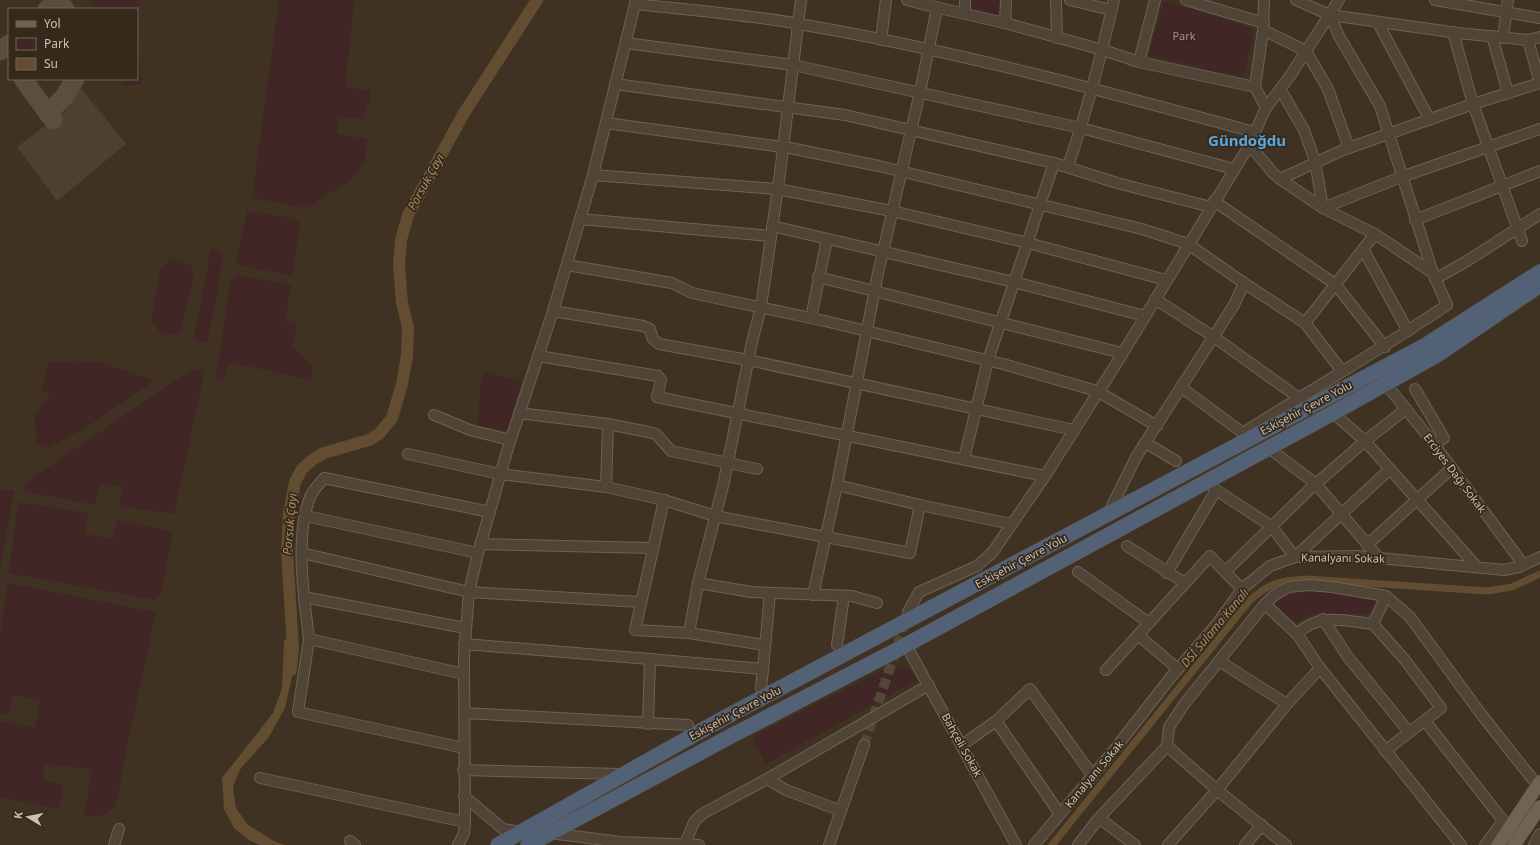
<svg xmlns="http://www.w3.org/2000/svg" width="1540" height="845" font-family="'Noto Sans',sans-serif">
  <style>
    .airport { fill: #4c4030 }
    .green { fill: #402624 }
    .water { fill: #624d31 }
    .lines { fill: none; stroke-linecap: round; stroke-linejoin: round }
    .canal { stroke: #624d31; stroke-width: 7 }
    .river { stroke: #624d31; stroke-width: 12 }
    .taxiway { stroke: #5a4e3d; stroke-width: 19 }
    .minor-tunnel { stroke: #544738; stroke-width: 10; stroke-dasharray: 10 5; stroke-linecap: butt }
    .minor-casing { stroke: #6d6254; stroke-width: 12 }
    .major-casing { stroke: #5b5042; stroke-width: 14 }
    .highway-casing { stroke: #5a4f41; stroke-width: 16 }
    .minor { stroke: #4f4436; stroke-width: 10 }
    .major { stroke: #6f6354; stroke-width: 13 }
    .highway { stroke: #526175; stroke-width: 15 }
    .labels { text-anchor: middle; stroke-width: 3.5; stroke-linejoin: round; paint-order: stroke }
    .park-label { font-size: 11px; fill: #b085a8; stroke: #34291b }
    .street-label { font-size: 11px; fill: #cac0b2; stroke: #34291b }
    .water-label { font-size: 12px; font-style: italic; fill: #ab8d68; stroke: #34291b }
    .district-label { font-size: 15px; font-weight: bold; fill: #5ba7dc; stroke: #34291b }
  </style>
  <rect width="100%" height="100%" fill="#3f3222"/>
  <polygon class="airport" points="80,87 126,144 57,201 17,147 65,111"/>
  <g class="green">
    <polygon points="92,0 136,0 137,9 94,9"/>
    <polygon points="279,0 354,0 345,88 371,90 371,103 366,102 364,119 338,116 337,134 367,139 364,162 351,181 329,193 307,208 252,198"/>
    <polygon points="971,0 1005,0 1005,20 970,12"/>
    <polygon points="1164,1 1250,27 1253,34 1243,78 1148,55"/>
    <polygon points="137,12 141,84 124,86 120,79 137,79"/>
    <polygon points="247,211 291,218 300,223 292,276 236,264"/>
    <polygon points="211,249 216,250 222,254 218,290 207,342 199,343 194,339"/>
    <polygon points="170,259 180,260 192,266 193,278 181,332 173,335 163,335 151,322 160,269"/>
    <polygon points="238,275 291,285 285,322 298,325 291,346 302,354 313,367 310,380 230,362 224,381 215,379 219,360 230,281"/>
    <polygon points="81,361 102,363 154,381 85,428 47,448 36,444 35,416 51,392 41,391 49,362"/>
    <polygon points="197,369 205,370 174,514 118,506 123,486 101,484 95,505 23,491 31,479 179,378"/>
    <polygon points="487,372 521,381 508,430 478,426 481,378"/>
    <polygon points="0,489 14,491 0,568"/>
    <polygon points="18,502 88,513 86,534 113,539 118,520 173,532 162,591 156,600 9,573"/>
    <polygon points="8,583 155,612 150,640 127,745 116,806 104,815 84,817 92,769 45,764 43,780 63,786 59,809 0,797 0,721 35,728 40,701 13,695 9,714 0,713 0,634"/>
    <path d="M1312,589l64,11 -3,13 -60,1 -10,3 -8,8 -21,-21c10,-13 22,-14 38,-15z"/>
    <polygon points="888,667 906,667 918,679 766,764 752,737"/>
  </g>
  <polygon class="water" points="291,639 294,668 285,708 269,737 241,768 233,786 236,808 248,825 276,842 285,845 260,845 250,841 234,828 224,809 222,778 273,713 282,688 284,640"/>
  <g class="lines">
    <path class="canal" d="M1052,845l198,-245c21,-18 29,-19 56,-21l181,12 25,-4 28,-13"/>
    <polyline class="river" points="291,670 293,649 287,550 289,513 295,482 302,469 312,460 324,453 369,440 379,434 392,418 402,384 407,356 408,327 402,303 399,265 401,240 408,215 464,113 537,0"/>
    <g class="taxiway">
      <polyline points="47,9 61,4 65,9"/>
      <polyline points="0,51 9,44"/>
      <polyline points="23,79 53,120"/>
      <polyline points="48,113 64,97 75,79"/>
    </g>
    <polyline class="minor-tunnel" points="864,745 906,620"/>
    <defs>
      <g id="minor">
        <polyline points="907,0 926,5 927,0"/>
        <polyline points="1056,0 1057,38"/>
        <polyline points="1070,0 1111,10"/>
        <polyline points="1186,0 1264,23"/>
        <polyline points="1264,0 1263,30 1255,87 1266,108"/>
        <polyline points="1435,0 1540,18"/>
        <path d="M635,4c54,6 110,10 164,20 154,26 305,67 455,108"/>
        <polyline points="926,5 1005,23 1103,50 1139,62 1255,87"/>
        <polyline points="965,13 965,0"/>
        <polyline points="1005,23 1006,0"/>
        <polyline points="1378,23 1430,120"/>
        <polyline points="1263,30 1306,51 1328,89 1349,148"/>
        <polyline points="1453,32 1473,104 1522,241"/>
        <polyline points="1492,36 1508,93"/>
        <polyline points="1503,38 1508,0"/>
        <polyline points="881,40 886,0"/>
        <polyline points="1528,40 1540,37"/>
        <polyline points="626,43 793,65 1081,128 1234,169"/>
        <polyline points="1139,62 1155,0"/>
        <polyline points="615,84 845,115 1054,163"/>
        <polyline points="1280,89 1304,130 1315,161 1323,208 1401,177 1540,129"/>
        <polyline points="606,123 790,148 879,166 1142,229 1188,244 1244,283 1234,305 1136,457 1108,514"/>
        <polyline points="1249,144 1273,173 1280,179 1323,208 1375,234 1305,323"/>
        <path d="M1068,166c19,-54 33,-110 46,-166"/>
        <polyline points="593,175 777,189 892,211 1028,243 1166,280"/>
        <polyline points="1280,179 1343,150 1473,104 1540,83 1528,40 1458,33 1330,15 1296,0"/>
        <polyline points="1214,201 1335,284 1385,347"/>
        <polyline points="580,219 771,236"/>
        <polyline points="1415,220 1540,171"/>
        <polyline points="772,226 1014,282 1145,316"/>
        <polyline points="1375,234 1433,273"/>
        <polyline points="1363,249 1408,331"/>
        <polyline points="567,265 672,283 692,293 825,321 1003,364 1097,391 1157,426"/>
        <polyline points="818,277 1122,353"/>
        <polyline points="1435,279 1467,261 1540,214"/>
        <polyline points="1244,283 1305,323 1342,371"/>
        <polyline points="1155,299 1214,337 1299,398"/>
        <polyline points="553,311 643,326 650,329 653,339 659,344 748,360 1074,430"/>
        <polyline points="811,318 827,239"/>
        <polyline points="538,356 658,376 661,380 657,397 1045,476"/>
        <polyline points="1385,383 1434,444 1523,564"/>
        <path d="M1182,388l61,45c68,-43 137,-83 204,-128l-14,-32 -53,-167 -41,-70 -9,-21"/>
        <polyline points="1415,389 1444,438 1434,444"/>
        <polyline points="519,413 608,424 648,432 656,434 671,451 757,469"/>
        <polyline points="1333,413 1365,441 1406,409"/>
        <polyline points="434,415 470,430 510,440"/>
        <polyline points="1146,443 1176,461"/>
        <polyline points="1274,452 1316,484 1378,557"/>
        <polyline points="408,454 500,474 606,487 664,500 635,630 689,633 765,645"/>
        <polyline points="964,459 988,360 1054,163 1117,183 1211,207"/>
        <polyline points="837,485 920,505"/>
        <polyline points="606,487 608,424"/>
        <polyline points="1216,490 1271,526 1295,557 1390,469"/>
        <polyline points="664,500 715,516 910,553 920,505 1011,524"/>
        <polyline points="306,516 478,553"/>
        <polyline points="480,544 653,548"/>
        <polyline points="1367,545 1452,468"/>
        <polyline points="1127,546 1185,583"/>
        <polyline points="302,553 469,592 640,602"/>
        <polyline points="1078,572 1149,623"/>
        <polyline points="1225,572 1242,589"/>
        <polyline points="1167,573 1216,490 1212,486"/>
        <polyline points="698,583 751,592 852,596 877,603"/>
        <polyline points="813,595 837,485 878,273 920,92 937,8"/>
        <polyline points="304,597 465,628"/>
        <polyline points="1265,604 1297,634 1320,668 1461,845"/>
        <polyline points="908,612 919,592 977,566 992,553 1045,476 1118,361 1247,149 1266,108 1290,76 1339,0"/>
        <polyline points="1323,619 1348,657 1409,732"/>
        <polyline points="1373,624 1405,660 1441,708 1385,751"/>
        <polyline points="689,633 698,583 723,486 752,342 761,307 780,173 801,0"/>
        <path d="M1297,634c22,-22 48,-13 76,-10l13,-28"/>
        <polyline points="1138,635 1178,669"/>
        <polyline points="309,639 298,712 464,748"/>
        <polyline points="464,644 650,659 648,724"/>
        <polyline points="837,645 844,596"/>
        <polyline points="906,645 1016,845"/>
        <polyline points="650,659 763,669 761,688"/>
        <polyline points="1219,661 1287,704"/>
        <polyline points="1320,668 1287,704 1217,790 1167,746 1169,727 1185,703 1265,604 1276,594 1289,587 1309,585 1332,587 1386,596 1410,617 1481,714 1538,786"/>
        <polyline points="763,669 770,593"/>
        <polyline points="1106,670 1210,556 1225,572 1310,489 1365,441 1477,567"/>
        <path d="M464,674l-155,-35c-5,-42 -15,-105 2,-144 3,-6 9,-12 13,-17l166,34"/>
        <polyline points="464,713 688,725"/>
        <polyline points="996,721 1060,814"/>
        <polyline points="1425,721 1509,828"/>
        <polyline points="962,745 996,721 1030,689 1093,776"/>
        <polyline points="463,770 621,774"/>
        <polyline points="260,778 465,822"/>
        <polyline points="767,779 786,790 841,811"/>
        <polyline points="464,796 503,829 522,832"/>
        <polyline points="1099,818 1135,845"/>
        <polyline points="550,833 620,842 699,845"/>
        <polyline points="350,841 355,845"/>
        <polyline points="685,844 694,822 702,814 767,779 929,685"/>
        <polyline points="114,845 119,829"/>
        <polyline points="458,845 464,833 465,822 464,655 469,592 478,553 508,448 553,311 593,175 636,0"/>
        <polyline points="829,845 864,745"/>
        <polyline points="1034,845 1114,750 1171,677 1216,625 1242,589 1270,566 1295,557 1358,556 1504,570 1519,567 1540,557"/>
        <polyline points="1078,845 1099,818 1167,746"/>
        <polyline points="1168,845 1217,790 1286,845"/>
        <polyline points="1245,845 1262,825"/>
        <polyline points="1485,845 1503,821"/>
        <polyline points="1534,845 1540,834"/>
      </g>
      <g id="major">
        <polyline points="1498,845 1540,782"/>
        <polyline points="1514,845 1540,807"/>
      </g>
      <g id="highway">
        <polyline points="498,845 724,718 1426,345 1540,272"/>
        <polyline points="528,845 731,736 895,651 1333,413 1437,355 1540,285"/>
      </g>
    </defs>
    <use href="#minor" class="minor-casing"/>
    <use href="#major" class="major-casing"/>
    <use href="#highway" class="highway-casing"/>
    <use href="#minor" class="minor"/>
    <use href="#major" class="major"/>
    <use href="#highway" class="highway"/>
  </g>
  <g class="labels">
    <g class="park-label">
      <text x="1184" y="40">Park</text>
    </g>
    <g class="street-label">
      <text transform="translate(1306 408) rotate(-28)" y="4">Eskişehir Çevre Yolu</text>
      <text transform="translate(1455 473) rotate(53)" y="4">Erciyes Dağı Sokak</text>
      <text transform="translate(1343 558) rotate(1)" y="4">Kanalyanı Sokak</text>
      <text transform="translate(1021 561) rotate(-28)" y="4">Eskişehir Çevre Yolu</text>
      <text transform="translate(735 713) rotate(-28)" y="4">Eskişehir Çevre Yolu</text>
      <text transform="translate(962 745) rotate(61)" y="4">Bahçeli Sokak</text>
      <text transform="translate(1094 774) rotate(-50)" y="4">Kanalyanı Sokak</text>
    </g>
    <g class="water-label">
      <text transform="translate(426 182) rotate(-61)" y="4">Porsuk Çayı</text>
      <text transform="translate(290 524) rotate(-85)" y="4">Porsuk Çayı</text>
      <text transform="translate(1215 628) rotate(-50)" y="4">DSİ Sulama Kanalı</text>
    </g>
    <g class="district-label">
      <text x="1247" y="146">Gündoğdu</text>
    </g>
  </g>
  <rect x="8" y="8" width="130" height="72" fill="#34291b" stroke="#706557"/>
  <rect x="16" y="21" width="20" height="6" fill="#6f6354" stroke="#706557"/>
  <text x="44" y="28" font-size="12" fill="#cac0b2">Yol</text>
  <rect x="16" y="38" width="20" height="12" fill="#402624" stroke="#706557"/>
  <text x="44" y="48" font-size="12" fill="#cac0b2">Park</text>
  <rect x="16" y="58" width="20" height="12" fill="#624d31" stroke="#706557"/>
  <text x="44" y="68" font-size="12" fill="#cac0b2">Su</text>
  <g transform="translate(28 817) rotate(280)" stroke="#34291b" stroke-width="3" paint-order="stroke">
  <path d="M0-3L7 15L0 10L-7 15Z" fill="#cac0b2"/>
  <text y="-6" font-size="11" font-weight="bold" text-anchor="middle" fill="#cac0b2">K</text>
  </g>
</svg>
